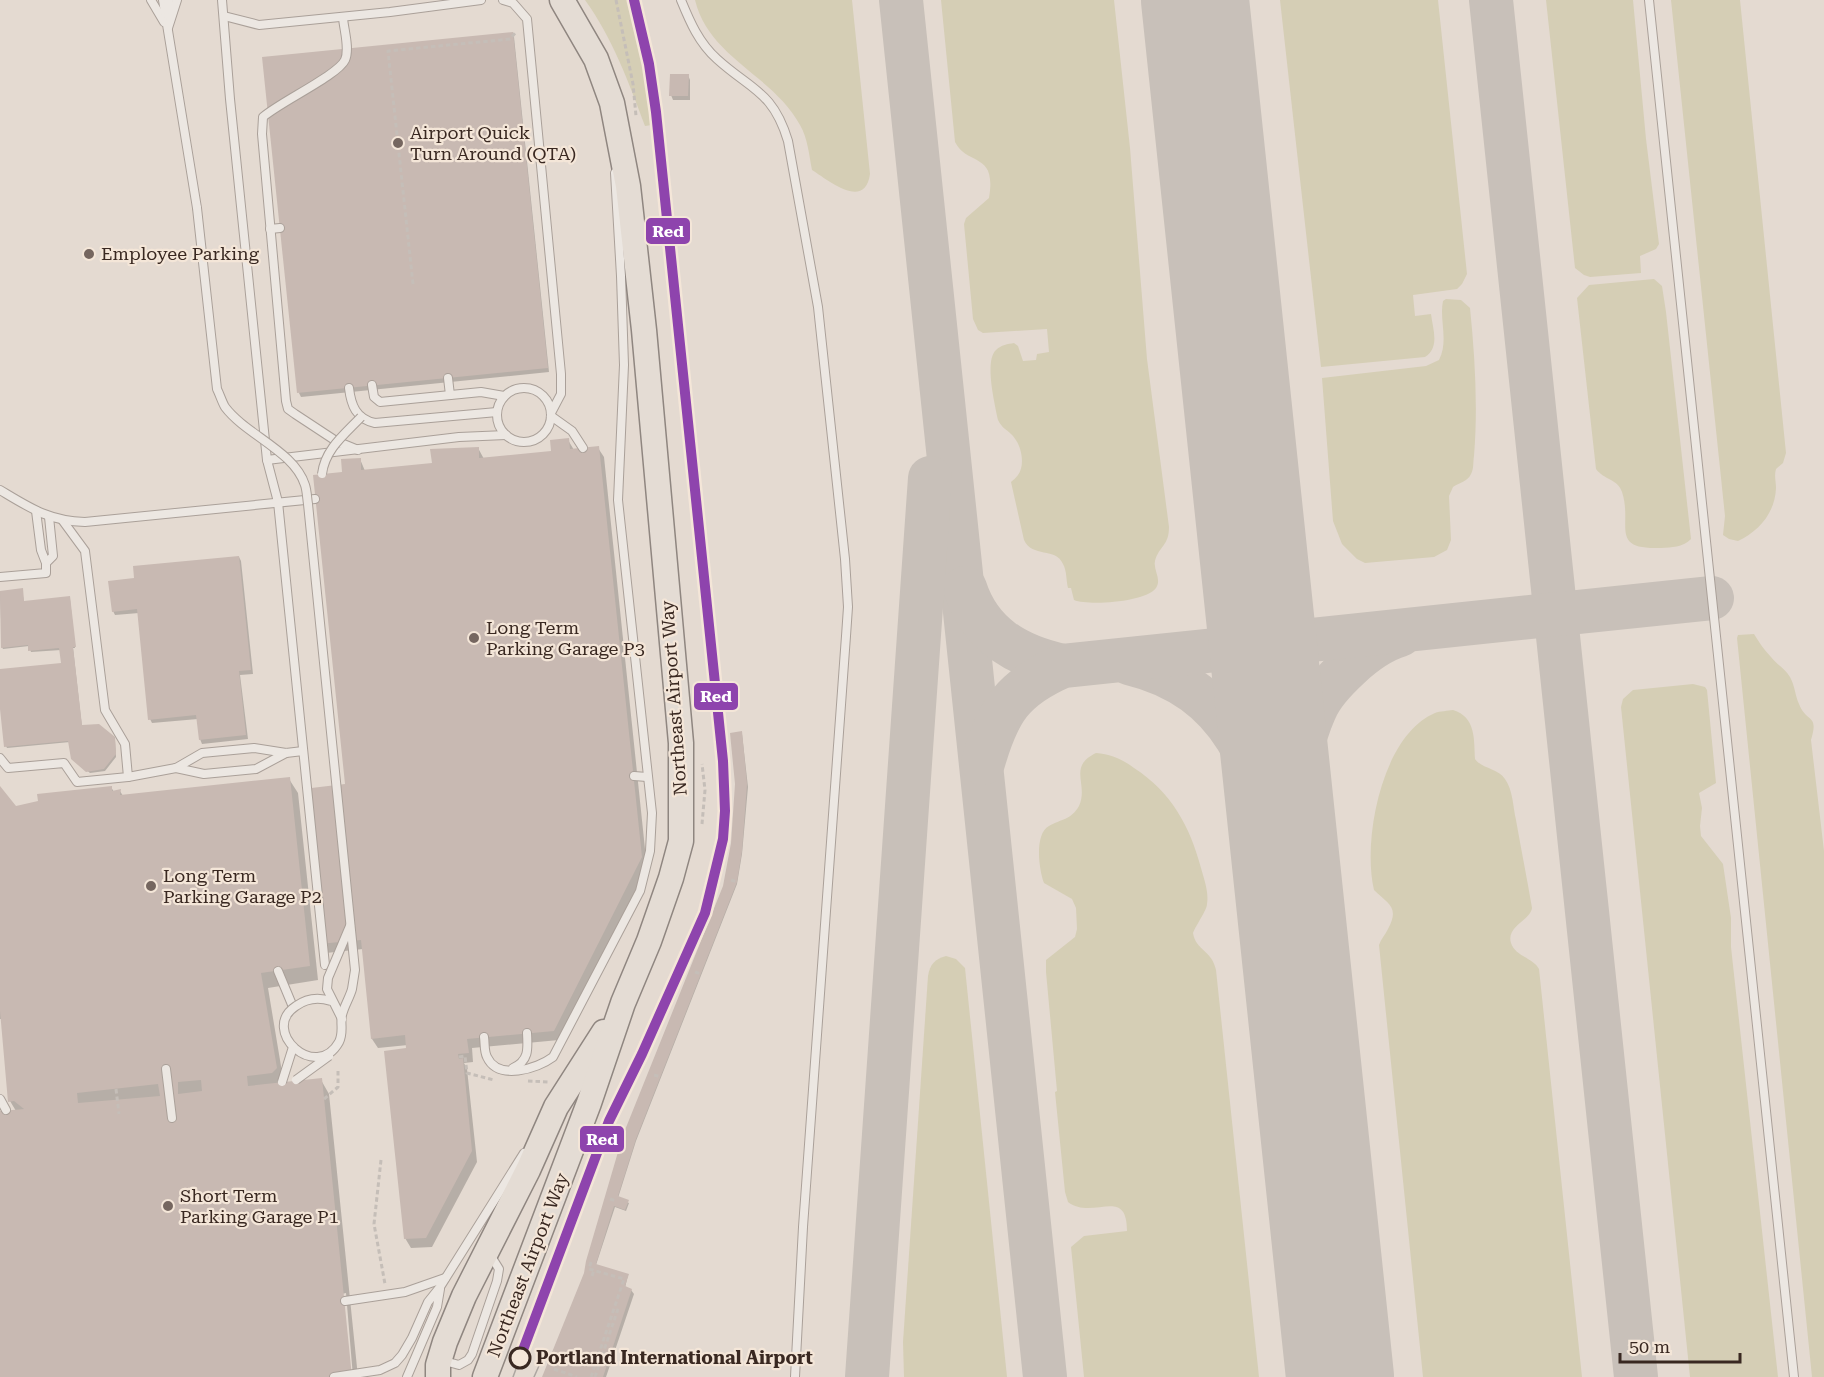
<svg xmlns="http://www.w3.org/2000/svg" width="1824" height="1377" font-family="'Roboto Serif',serif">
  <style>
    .green { fill: #d5ceb5 }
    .shadow { fill: #0003 }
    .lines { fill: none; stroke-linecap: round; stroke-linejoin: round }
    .taxiway { stroke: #c8c0b9; stroke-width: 44 }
    .runway { stroke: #c8c0b9; stroke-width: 108 }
    .building { fill: #c8b9b2; fill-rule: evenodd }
    .lane-casing { stroke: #aaa099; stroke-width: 10 }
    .primary-casing { stroke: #8f8680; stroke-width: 27 }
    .path { stroke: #c5beb8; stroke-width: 3; stroke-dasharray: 4.5 3; stroke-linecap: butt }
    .lane { stroke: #ece7e2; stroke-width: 8 }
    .primary { stroke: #e4dcd4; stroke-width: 24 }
    .tram { stroke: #ada6a1; stroke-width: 1.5 }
    .lane-bridge-casing { stroke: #aaa099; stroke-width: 10; stroke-linecap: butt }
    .lane-bridge { stroke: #ece7e2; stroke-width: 8 }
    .rail-1-casing { stroke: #f4e6d8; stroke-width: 15 }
    .rail-1 { stroke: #8e44ad; stroke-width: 10 }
    .poi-dot { fill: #75665f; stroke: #f4e6d8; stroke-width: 2 }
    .stop-dot { fill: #f4e6d8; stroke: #392821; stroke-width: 3 }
    .labels { text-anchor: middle; stroke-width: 4.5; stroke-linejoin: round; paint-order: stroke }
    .poi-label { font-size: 18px; fill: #392821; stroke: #f4e6d8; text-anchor: start }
    .street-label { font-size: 18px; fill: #392821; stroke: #f4e6d8 }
    .stop-label { font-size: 18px; font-weight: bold; fill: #392821; stroke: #f4e6d8; text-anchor: start }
    .line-badge { stroke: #f4e6d8; stroke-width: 2 }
    .badge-label { font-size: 16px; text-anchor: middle; font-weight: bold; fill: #fff }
  </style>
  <rect width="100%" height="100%" fill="#e4dad1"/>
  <g class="green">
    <path d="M585,0h43l15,62 9,63 -7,1c-16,-43 -33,-89 -60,-126z"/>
    <path d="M695,0h157l18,174c-5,37 -42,6 -58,-4 -3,-15 -4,-31 -12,-45 -27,-50 -91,-67 -105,-125z"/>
    <path d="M941,0h173l16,148 17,211 22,168c0,19 -10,19 -14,34 -2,9 7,18 1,27 -10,14 -67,18 -82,12l-3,-12h-3c-2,-7 -1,-17 -5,-24 -7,-17 -31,-6 -39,-24l-13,-58c2,-2 5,-4 7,-7 8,-11 3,-32 -7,-41 -5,-5 -9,-6 -13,-14 -3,-15 -14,-59 -2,-70 5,-5 12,-6 18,-7l4,3 5,15 13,-1 1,-6 12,-2 -2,-23 -64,4 -5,-3 -5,-11 -9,-95 2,-6 23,-20c8,-47 -21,-31 -34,-56z"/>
    <path d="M1280,0h158l29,274 -5,10 -5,5 -44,6 2,21 16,-2c2,16 9,33 -6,43l-104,10z"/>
    <polygon points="1546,0 1633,0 1646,139 1659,244 1656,249 1640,256 1641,273 1590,277 1584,275 1575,268"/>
    <path d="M1671,0h69l46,453 -3,10 -7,6c-2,7 0,12 0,19 -1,25 -17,43 -38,53l-9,-2 -6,-4 2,-19z"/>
    <path d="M1654,279l8,7 4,26 25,227c-9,9 -19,8 -30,9 -53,2 -28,-23 -39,-56 -4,-13 -18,-12 -26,-23l-19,-171 12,-13z"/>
    <path d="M1446,299l15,1 9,8c5,49 8,99 4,148 -1,5 0,13 -3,18 -3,7 -12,9 -18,13l-4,9 2,44 -4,10 -13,7 -69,6 -8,-4 -15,-15 -9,-23 -11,-143 104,-12 13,-6c10,-19 0,-40 4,-59z"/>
    <path d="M1754,634c5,8 10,16 17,23 6,8 14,11 19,20 5,9 5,18 9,27 8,20 20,9 12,36l13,111v526h-12l-75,-739 1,-3z"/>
    <polygon points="1693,684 1705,687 1707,690 1716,783 1699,793 1702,808 1700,826 1701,836 1723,864 1731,918 1731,947 1778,1377 1690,1377 1621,707 1623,699 1633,690"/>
    <path d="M1453,710c23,7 21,29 22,49 7,10 23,9 30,20 8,11 8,28 11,41 5,29 11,58 16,88 -2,13 -26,18 -21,35 4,13 22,15 28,26l43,408h-159l-44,-432c2,-6 6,-10 9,-16 12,-22 0,-25 -14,-39 -12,-50 8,-155 61,-177 5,-2 13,-2 18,-3z"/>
    <path d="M1096,753c15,1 26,6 38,15 37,24 56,58 67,100 3,11 8,24 6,36 0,6 -11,21 -14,29 3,18 19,17 23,37l43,407h-175l-13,-130 13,-11 43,-5c0,-46 -34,-10 -59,-29l-3,-10 -10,-100 2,-1 -11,-119v-12l29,-23 2,-8 -1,-21 -4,-9 -28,-16c-5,-13 -10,-49 5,-57 12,-7 22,-6 30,-20 10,-22 -12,-39 17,-53z"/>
    <path d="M946,956l10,3 9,9 42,409h-103l-1,-35 25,-366c2,-12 7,-17 18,-20z"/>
  </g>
  <g class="shadow">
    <polygon points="512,33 514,37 549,372 301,397 299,393"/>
    <polygon points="688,75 690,80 690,100 673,100 671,95"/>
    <polygon points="568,440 574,450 598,448 604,457 647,868 559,1040 472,1048 473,1062 464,1063 467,1069 477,1162 432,1247 411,1248 405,1238 408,1045 378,1048 372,1039 363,949 326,953 321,943 346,786 344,473 360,459 365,471 434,464 478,448 484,459 553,452"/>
    <polygon points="239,557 241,561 253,674 240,675 248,739 202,744 200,739 198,719 152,723 150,719 139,613 115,615 113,611 136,579"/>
    <polygon points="22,590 24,602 70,598 70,599 75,648 73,648 82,727 115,740 116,757 105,771 90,773 73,758 70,742 7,748 6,746 0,696 0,671 62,664 61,650 31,652 29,646 3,649 2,647 0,592"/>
    <polygon points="742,734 748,787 742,854 737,884 636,1141 618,1198 629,1203 626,1211 615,1207 596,1265 628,1275 625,1288 631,1290 634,1294 606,1377 544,1377 586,1274 724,886 732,844"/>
    <polygon points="289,779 298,793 318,980 268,988 284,1084 321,1080 329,1094 358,1377 353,1377 346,1293 0,1377 0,1113 16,1111 10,1101 2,1019 0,1019 0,788 16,808 111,787 114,792 120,791 123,796"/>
  </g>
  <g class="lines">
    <g class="taxiway">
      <polyline points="901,0 1045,1377"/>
      <polyline points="1491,0 1636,1377"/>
      <path d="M965,588c15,47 52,68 98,78"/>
      <path d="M1129,663c108,26 130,111 157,206 5,-54 7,-109 29,-159 7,-17 21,-31 34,-43 16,-15 31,-26 51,-32"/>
      <path d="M983,763c15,-52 29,-75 80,-97l649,-68"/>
      <polyline points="867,1377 930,478"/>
    </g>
    <polyline class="runway" points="1195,0 1340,1377"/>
  </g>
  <g class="building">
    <polygon points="513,32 548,368 297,393 262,57"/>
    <polygon points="670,74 689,74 688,96 669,96"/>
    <polygon points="569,438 570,449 599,446 642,857 554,1031 467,1039 469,1053 458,1054 459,1059 463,1058 472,1151 426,1238 404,1239 384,1051 406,1048 405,1035 371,1039 361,940 319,944 303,789 345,784 313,475 342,472 341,459 361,458 361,470 432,463 430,449 479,447 479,458 551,451 550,440"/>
    <polygon points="239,556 251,670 239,671 246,735 199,740 196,715 148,720 137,609 112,612 108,581 134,578 133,566"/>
    <polygon points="23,588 24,601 70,596 76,647 73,647 82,725 99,724 115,737 116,754 104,769 86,772 71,759 68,741 4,747 0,709 0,669 61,663 59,648 28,651 28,645 1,648 0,591"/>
    <polygon points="742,731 747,784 742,851 737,882 636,1139 618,1196 629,1200 625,1210 614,1206 596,1264 629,1274 625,1286 632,1289 603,1377 542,1377 584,1273 586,1261 623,1135 723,886 731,843 735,784 730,733"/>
    <path d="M290,777l20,189 -49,7 16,95 -5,5 -25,3 1,10 74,-8 30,299h-352v-266l24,-2 -10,-8 -6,1 -8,-91v-225l16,20 22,-5 -1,-7 75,-8v5l9,-2 -1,6zM201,1080l1,11 -24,3v-12zM158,1084l2,12 -82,7 -1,-10z"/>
  </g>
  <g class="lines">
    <defs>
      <g id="lane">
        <polyline points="151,0 164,22"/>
        <polyline points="163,0 197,208"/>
        <polyline points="222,0 230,99 267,460 278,502 325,965"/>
        <polyline points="503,0 513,3 527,19 561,374 561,394 551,413"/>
        <path d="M681,0c9,22 18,43 36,59 34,31 56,32 71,82l30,166 27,252 3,48 -2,29 -43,591 -8,150"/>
        <polyline points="1649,0 1794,1377"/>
        <polyline points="168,16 169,0"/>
        <polyline points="224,16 259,25 390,12 481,0"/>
        <path d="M343,18c1,12 7,31 2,42 -7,15 -65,42 -82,57l-1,17 24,267 2,8 7,5 41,27 22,9"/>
        <polyline points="168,28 177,0"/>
        <polyline points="270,229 280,228"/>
        <polyline points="448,378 450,395"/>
        <polyline points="372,385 374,397 380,402 481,392 504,396"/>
        <path d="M349,388c2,17 7,31 26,35l122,-11"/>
        <circle cx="524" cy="415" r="27"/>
        <polyline points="551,416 572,431 583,448"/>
        <polyline points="267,460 459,437 506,435"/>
        <path d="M0,490c30,18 49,31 85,32l230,-23"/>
        <polyline points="36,511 41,550 46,563 53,556 49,517"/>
        <polyline points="0,577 46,573 46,563"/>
        <polyline points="0,758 8,768 64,763 77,782 128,777 125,744 105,710 85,551 63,521"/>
        <polyline points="176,768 204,774 256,769 286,753"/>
        <polyline points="634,776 647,777"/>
        <polyline points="128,777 176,768 202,753 254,748 286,753 303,751"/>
        <polyline points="278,971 293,1007"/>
        <path d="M484,1037c1,7 0,14 3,20 11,24 50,12 66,0l87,-166 10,-40 2,-38 -34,-313 6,-135 -3,-89 -6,-103"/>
        <path d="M513,1068c16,-7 15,-19 14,-35"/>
        <polyline points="166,1069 172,1118"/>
        <polyline points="0,1099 6,1110"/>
        <polyline points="345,1301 405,1292 445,1278"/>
        <polyline points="441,1360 459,1365 468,1360 472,1354 497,1281 499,1269 489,1253"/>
        <polyline points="334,1377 380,1370 395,1363 402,1355 412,1338 428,1302 440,1287 524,1153"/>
        <polyline points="407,1377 437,1307 440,1289"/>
      </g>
      <g id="primary">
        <polyline points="438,1377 438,1365 445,1342 464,1296 528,1170 556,1107 604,1032"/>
        <polyline points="485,1377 589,1103 623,1003 649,941 671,878 681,841 681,743 644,330 628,186 612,103 596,59 562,0"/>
      </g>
    </defs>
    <use href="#lane" class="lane-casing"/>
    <use href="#primary" class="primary-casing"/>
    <g class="path">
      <polyline points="616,0 633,84 636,116"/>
      <polyline points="413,284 388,51 510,39 516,32"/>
      <polyline points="702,824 705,790 702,764"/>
      <polyline points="731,880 737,882"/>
      <polyline points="695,972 701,974"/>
      <polyline points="459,1057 465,1056 467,1073 494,1080"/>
      <polyline points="654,1075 661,1077"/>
      <polyline points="528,1081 548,1082"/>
      <polyline points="116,1089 119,1114"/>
      <polyline points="324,1099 338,1087 338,1069"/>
      <polyline points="381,1160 374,1224 385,1284"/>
      <polyline points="610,1199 616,1201"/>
      <polyline points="591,1262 589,1269 624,1279 591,1377"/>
      <polyline points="592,1276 594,1270"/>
      <polyline points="554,1369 577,1377"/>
      <polyline points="595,1377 619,1306"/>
    </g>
    <use href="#lane" class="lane"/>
    <use href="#primary" class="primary"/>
    <g class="tram">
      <polyline points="513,1377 520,1358"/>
      <polyline points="534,1377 542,1359"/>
    </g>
    <defs>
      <g id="lane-bridge">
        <path d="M197,208l20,181c3,6 5,13 8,18 21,28 69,44 80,78 2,6 2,13 3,19l47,466c-1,6 -2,13 -3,19 -2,8 -8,17 -10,26 -2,9 2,17 -3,27 -23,41 -80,-12 -43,-36 11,-8 23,-9 35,-5"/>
        <path d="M322,474c3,-25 23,-40 39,-57"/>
        <polyline points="342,1019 327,989 328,978 350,926"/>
        <polyline points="296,1080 329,1056"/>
        <polyline points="282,1082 293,1047"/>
      </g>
    </defs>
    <use href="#lane-bridge" class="lane-bridge-casing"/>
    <use href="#lane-bridge" class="lane-bridge"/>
    <defs>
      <polyline id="rail-1" points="520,1358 609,1121 642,1054 705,913 723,839 725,811 723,761 656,112 649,64 634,0"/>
    </defs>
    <use href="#rail-1" class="rail-1-casing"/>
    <use href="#rail-1" class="rail-1"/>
  </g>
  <g class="poi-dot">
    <circle cx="398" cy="143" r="6"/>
    <circle cx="89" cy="254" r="6"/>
    <circle cx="474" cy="638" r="6"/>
    <circle cx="151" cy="886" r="6"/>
    <circle cx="168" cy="1206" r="6"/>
  </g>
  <circle class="stop-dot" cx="520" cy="1358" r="10"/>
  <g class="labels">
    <g class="poi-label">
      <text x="410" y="139">Airport Quick<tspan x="410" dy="21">Turn Around (QTA)</tspan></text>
      <text x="101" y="260">Employee Parking</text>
      <text x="486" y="634">Long Term<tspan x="486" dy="21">Parking Garage P3</tspan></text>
      <text x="163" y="882">Long Term<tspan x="163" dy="21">Parking Garage P2</tspan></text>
      <text x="180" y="1202">Short Term<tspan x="180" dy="21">Parking Garage P1</tspan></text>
    </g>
    <g class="street-label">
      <text transform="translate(674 698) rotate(-94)" y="6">Northeast Airport Way</text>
      <text transform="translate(528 1265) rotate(-69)" y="6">Northeast Airport Way</text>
    </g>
    <g class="stop-label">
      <text x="536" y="1364">Portland International Airport</text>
    </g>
  </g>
  <g class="line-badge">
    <rect x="645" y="217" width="46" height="28" rx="6" fill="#8e44ad"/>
    <rect x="693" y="682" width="46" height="29" rx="6" fill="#8e44ad"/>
    <rect x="579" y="1125" width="46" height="28" rx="6" fill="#8e44ad"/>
  </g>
  <g class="badge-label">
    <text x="668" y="237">Red</text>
    <text x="716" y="702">Red</text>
    <text x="602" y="1145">Red</text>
  </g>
  <path d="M1620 1353v9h120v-9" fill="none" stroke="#392821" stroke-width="3"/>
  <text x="1629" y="1353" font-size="18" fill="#392821" stroke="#f4e6d8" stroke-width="4.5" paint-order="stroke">50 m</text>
</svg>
